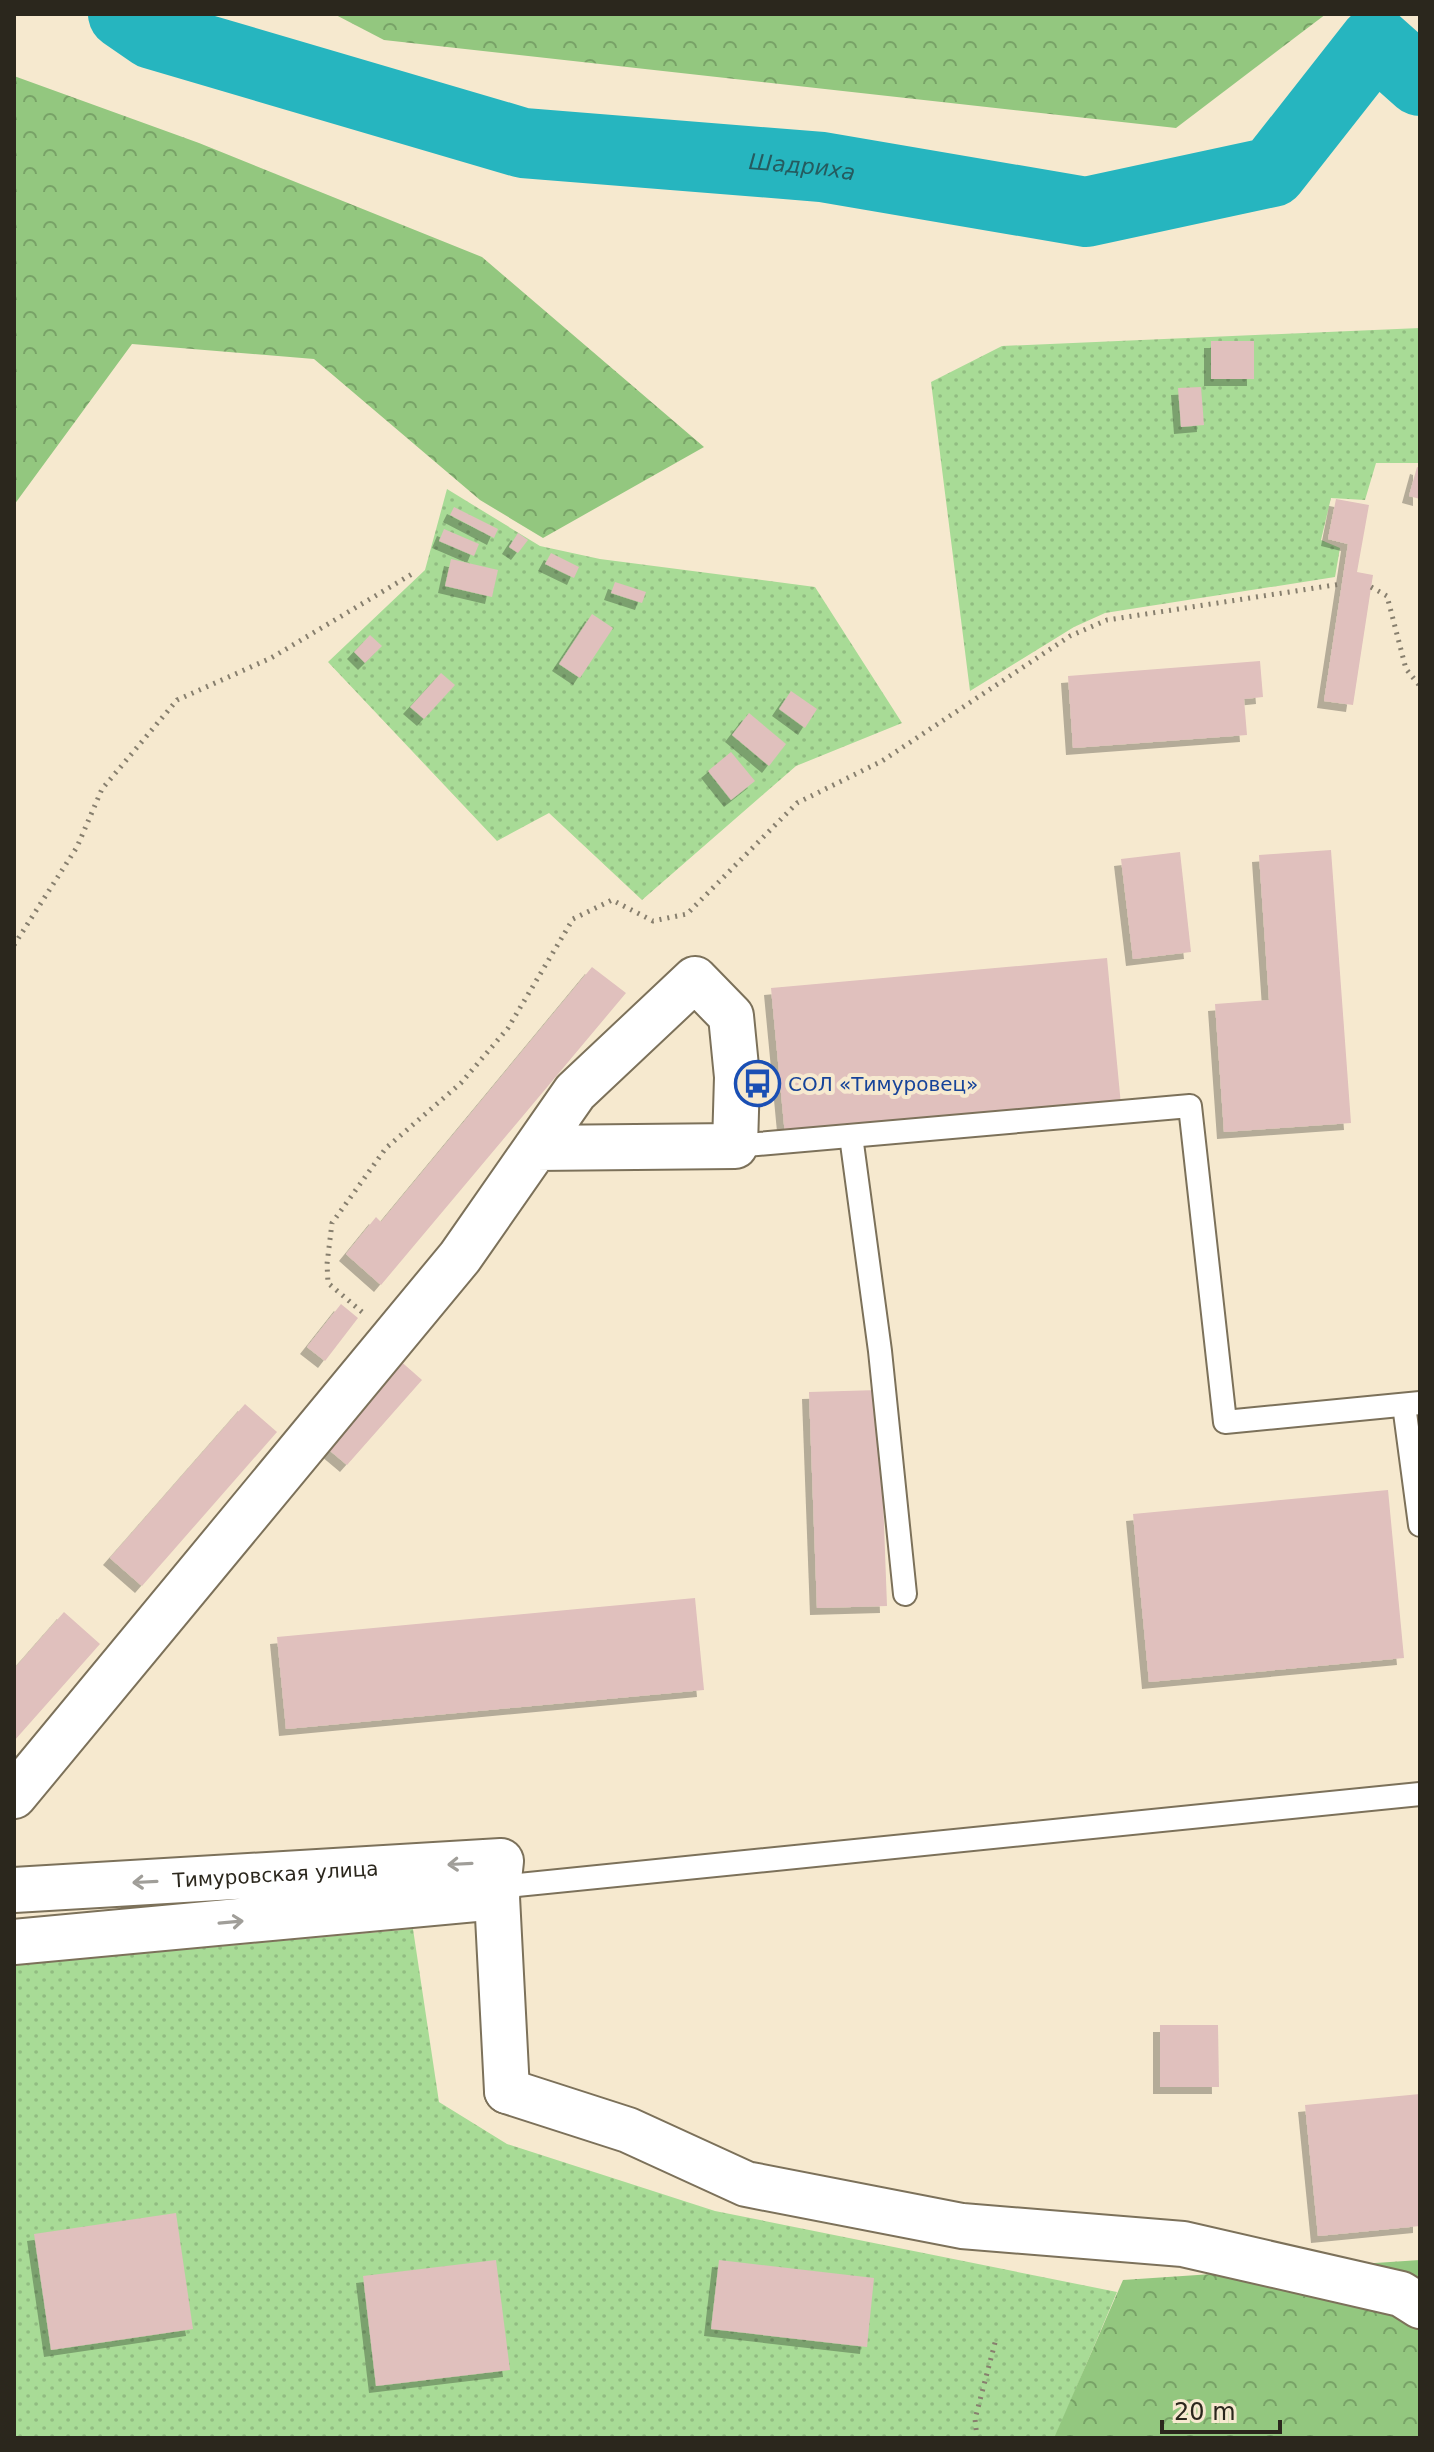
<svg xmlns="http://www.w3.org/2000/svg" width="1434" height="2452" font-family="'DejaVu Sans',sans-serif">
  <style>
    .grass { fill: url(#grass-dots) }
    .forest { fill: url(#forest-crowns) }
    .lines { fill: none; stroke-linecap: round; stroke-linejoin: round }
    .river { stroke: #26b5bf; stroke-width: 70 }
    .building { fill: #e0c0bd; filter: url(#shadow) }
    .service-casing { stroke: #7c715a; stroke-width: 26 }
    .minor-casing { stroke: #7c715a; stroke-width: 48 }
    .tertiary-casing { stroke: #7c715a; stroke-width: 48 }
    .path { stroke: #877f6e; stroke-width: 5; stroke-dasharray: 2 6; stroke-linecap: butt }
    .service { stroke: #fff; stroke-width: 22 }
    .minor { stroke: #fff; stroke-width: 44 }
    .tertiary { stroke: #fff; stroke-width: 44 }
    .oneway { stroke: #a09e99 }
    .labels { text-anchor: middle; stroke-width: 8; stroke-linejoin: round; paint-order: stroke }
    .transit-label { font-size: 20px; fill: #164399; stroke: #f6e9cf; text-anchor: start }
    .street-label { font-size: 20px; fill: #2b271d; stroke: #f6e9cf }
    .water-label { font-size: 22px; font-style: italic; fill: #255b5f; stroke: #f6e9cf }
  </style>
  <defs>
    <pattern id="grass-dots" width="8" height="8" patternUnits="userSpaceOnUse" patternTransform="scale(2)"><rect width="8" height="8" fill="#a8db96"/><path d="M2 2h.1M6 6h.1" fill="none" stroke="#91bc81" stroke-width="1.8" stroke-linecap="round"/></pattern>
    <pattern id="forest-crowns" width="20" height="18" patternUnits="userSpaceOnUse" patternTransform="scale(2)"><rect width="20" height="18" fill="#93c77f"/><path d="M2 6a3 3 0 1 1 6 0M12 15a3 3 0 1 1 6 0" fill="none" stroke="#78a267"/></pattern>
    <filter id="shadow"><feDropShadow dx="-7" dy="7" stdDeviation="0" flood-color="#0004"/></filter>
  </defs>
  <rect width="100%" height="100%" fill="#f6e9cf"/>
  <g class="grass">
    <polygon points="1420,328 1420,463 1376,463 1365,500 1331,498 1321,540 1340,548 1335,577 1105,613 1074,627 970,691 931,382 1002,346"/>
    <polygon points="447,489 540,546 600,559 815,587 902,723 796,766 642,900 549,813 497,841 328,662 425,570"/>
    <polygon points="413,1929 439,2102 507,2144 715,2211 1117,2292 1055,2438 14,2438 14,1965"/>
  </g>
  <g class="forest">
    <polygon points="334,14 1326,14 1176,128 384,40"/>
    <polygon points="14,76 199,143 482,257 704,447 543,538 480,500 314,359 132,344 14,505"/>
    <polygon points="1420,2260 1420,2438 1054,2438 1123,2280"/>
  </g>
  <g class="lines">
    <path class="river" id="s1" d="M123,14l29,20 371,109 299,24 264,45 186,-40 103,-131 45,40"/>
  </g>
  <g class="building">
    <rect x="1211" y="341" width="43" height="38"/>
    <polygon points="1201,387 1204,425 1181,427 1178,388"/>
    <polygon points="1417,467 1420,468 1420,499 1409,496"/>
    <polygon points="1336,499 1369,505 1357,572 1373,575 1353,705 1324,701 1348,544 1328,539"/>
    <polygon points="454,507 498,529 494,538 450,515"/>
    <polygon points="444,529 479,544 474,556 439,541"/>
    <polygon points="518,533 528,540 518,553 509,547"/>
    <polygon points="551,553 579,567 574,578 545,564"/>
    <polygon points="451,559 498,570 492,597 445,586"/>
    <polygon points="615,582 646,592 642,603 611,593"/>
    <polygon points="592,614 613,628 580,678 559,664"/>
    <polygon points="370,635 382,646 365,663 354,652"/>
    <polygon points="1260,661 1263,697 1244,699 1247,735 1073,748 1068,676"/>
    <polygon points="441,673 455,685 424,719 410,707"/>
    <polygon points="791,691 817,709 805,728 779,709"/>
    <polygon points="749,713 786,744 769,766 732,735"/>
    <polygon points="731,752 755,781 731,800 708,771"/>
    <polygon points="1331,850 1351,1123 1224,1132 1215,1004 1269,1000 1259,855"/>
    <polygon points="1180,852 1191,952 1133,959 1121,859"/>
    <polygon points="1107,958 1121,1105 785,1135 771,988"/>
    <polygon points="592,967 626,993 381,1285 346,1254 376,1217 381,1222"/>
    <polygon points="341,1304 358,1318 325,1361 307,1347"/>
    <polygon points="397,1358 422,1380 347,1465 322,1444"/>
    <polygon points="879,1390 887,1606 817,1608 809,1392"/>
    <polygon points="245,1404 277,1432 142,1586 110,1558"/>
    <polygon points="1388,1490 1404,1658 1149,1682 1133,1514"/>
    <polygon points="695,1598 704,1690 286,1729 277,1637"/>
    <polygon points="64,1612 100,1644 14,1741 14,1669"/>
    <polygon points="1160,2025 1218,2025 1219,2087 1160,2087"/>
    <polygon points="1420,2094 1420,2226 1318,2236 1305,2105"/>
    <polygon points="176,2213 193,2329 51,2350 34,2234"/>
    <polygon points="496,2260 510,2370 376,2386 363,2276"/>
    <polygon points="719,2260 874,2278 867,2347 711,2329"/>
  </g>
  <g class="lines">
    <defs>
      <g id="service">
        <polyline points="851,1136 880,1351 905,1594"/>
        <polyline points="735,1146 1190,1106 1225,1422 1420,1403"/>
        <polyline points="1404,1405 1420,1525"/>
        <polyline points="498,1887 1420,1794"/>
      </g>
      <g id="minor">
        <polyline points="14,1796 460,1257 575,1092 695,979 731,1016 737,1077 735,1146 536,1148"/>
        <polyline points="497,1897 507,2091"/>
      </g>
      <g id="tertiary">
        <path id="s2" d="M14,1890l487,-29 -4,36 -483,45"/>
        <polyline points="507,2091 628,2130 746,2184 962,2226 1183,2244 1401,2294 1420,2306"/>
      </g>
    </defs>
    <use href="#service" class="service-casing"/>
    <use href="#minor" class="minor-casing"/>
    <use href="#tertiary" class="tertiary-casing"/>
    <g class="path">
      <polyline points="1371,587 1387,596 1406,669 1420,686"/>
      <polyline points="14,945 77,847 102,789 177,700 271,658 412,574"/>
      <polyline points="362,1312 328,1283 327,1264 332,1223 386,1148 461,1083 508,1028 573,919 612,900 653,921 687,914 797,803 882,761 1070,636 1107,620 1341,584"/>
      <polyline points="977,2438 975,2419 996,2339"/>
    </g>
    <use href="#service" class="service"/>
    <use href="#minor" class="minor"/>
    <use href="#tertiary" class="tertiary"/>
  </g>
  <defs><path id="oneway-shaft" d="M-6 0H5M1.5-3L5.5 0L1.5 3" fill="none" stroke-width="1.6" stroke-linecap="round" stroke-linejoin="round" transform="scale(2)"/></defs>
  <g class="oneway">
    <use href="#oneway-shaft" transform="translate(460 1864) rotate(177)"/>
    <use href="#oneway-shaft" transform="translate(145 1882) rotate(177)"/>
    <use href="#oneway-shaft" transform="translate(231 1922) rotate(-5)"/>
  </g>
  <defs>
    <symbol id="bus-ring" viewBox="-11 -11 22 22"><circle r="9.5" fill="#f6e9cf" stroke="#1a4fb4" stroke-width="1.5"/><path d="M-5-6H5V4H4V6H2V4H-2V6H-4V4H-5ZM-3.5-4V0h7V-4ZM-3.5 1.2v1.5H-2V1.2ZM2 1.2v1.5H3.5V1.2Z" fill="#1a4fb4"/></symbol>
  </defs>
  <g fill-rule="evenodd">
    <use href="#bus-ring" x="732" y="1058" width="51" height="51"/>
  </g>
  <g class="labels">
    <g class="transit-label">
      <text x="788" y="1091">СОЛ «Тимуровец»</text>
    </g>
    <g class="street-label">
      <text dy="7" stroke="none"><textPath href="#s2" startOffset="262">Тимуровская улица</textPath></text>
    </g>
    <g class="water-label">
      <text dy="8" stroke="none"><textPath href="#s1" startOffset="702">Шадриха</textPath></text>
    </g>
  </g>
  <rect width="1434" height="2452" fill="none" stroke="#2b271d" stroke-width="32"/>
  <path d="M1162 2420v12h118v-12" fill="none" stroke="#2b271d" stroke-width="4"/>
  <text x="1174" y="2420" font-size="24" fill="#2b271d" stroke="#f6e9cf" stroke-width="6" paint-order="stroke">20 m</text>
</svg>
